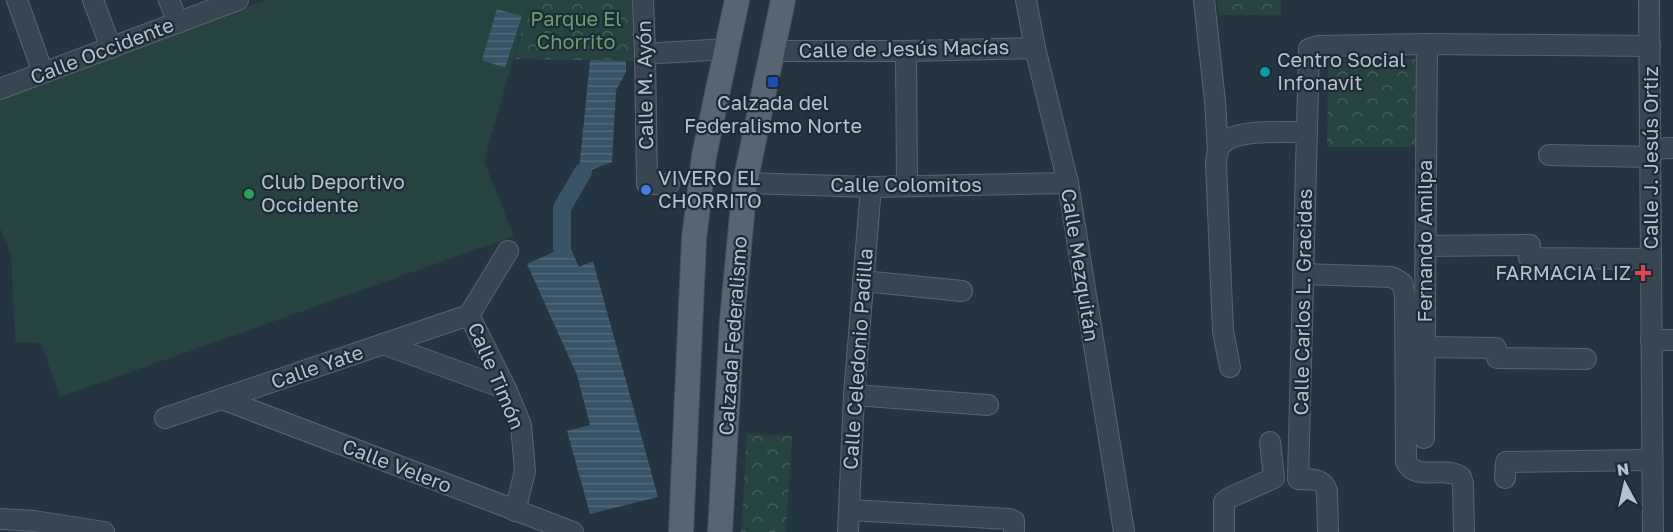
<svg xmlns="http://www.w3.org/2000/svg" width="1673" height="532" font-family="'Golos Text',sans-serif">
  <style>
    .park { fill: url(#park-crowns) }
    .pitch { fill: #264241 }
    .water { fill: url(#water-rules) }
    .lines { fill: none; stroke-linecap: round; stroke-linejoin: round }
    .canal { stroke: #375469; stroke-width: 18 }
    .minor-casing { stroke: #56646e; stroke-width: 22 }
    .major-casing { stroke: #45525d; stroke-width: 26 }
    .minor { stroke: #384651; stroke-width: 20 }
    .major { stroke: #566571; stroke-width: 24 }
    .culture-dot { fill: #0f9aa8; stroke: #1d2b36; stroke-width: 2 }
    .transit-dot { fill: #1a4fb4; stroke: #1d2b36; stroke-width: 2 }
    .shop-dot { fill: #3f7fe0; stroke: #1d2b36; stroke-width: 2 }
    .leisure-dot { fill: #2e9e5b; stroke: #1d2b36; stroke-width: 2 }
    .health-dot { fill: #e0444e; stroke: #1d2b36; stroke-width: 2 }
    .labels { text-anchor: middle; stroke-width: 4.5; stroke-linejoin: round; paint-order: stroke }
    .park-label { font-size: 20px; fill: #6b9d6f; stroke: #1d2b36 }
    .street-label { font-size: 20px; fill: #b5c1cb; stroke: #1d2b36 }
    .poi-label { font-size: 20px; fill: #b5c1cb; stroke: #1d2b36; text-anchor: start }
  </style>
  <defs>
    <pattern id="park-crowns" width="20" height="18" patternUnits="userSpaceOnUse" patternTransform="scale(1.5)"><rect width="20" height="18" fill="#264241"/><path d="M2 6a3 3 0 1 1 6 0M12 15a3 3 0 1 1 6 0" fill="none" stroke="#435c5b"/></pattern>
    <pattern id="water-rules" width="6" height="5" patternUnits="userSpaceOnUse" patternTransform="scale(1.5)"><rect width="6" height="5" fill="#375469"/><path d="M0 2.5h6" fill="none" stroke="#526b7d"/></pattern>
  </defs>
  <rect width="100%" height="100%" fill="#243541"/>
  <g class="park">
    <polygon points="530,0 637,0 639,61 514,59"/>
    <polygon points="1217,0 1281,0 1281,15 1219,15"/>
    <polygon points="1328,59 1431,59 1430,147 1327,147"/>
    <polygon points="747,434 792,436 786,532 741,532"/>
  </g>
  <polygon class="pitch" points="267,0 530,0 484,161 514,236 60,397 41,343 15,342 11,255 0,228 0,97"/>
  <g class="water">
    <polygon points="497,9 522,16 505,68 482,60"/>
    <polygon points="590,60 626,61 626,72 616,90 612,162 586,172 579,171"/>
    <polygon points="569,245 579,267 593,261 658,497 590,514 567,431 590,425 577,375 527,264"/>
  </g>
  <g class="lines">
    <polyline class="canal" points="562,248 562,208 583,172"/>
    <defs>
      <g id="minor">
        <polyline points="17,0 43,73"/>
        <polyline points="93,0 111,48"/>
        <polyline points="169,0 178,23"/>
        <polyline points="643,0 645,53 647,184 669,184"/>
        <polyline points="1026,0 1035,48 1068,183 1124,532"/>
        <polyline points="1204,0 1215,101 1218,151"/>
        <polyline points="1649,0 1653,532"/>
        <polyline points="772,51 906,51 1035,48"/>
        <polyline points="906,51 907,186"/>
        <polyline points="659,53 727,49"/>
        <polyline points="0,89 238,0"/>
        <polyline points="1651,149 1673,148"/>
        <polyline points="1549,155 1651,157"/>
        <polyline points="745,183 871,187 1068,183"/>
        <polyline points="1425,246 1530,245 1529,258 1651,259"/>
        <path d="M1304,274l88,3 10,6 3,12 1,167c10,20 39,3 55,15l2,7 1,48"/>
        <polyline points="863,281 962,291"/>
        <polyline points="469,315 506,389 521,425 525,471 515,511"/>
        <polyline points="469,315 508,251"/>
        <polyline points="1651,340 1673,340"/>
        <polyline points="383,344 506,389"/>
        <polyline points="1425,347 1496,348 1497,358 1586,359"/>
        <path d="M1230,367l-7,-36 -7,-168c1,-7 1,-14 6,-19 14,-16 63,-11 85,-12"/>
        <polyline points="854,395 988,405"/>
        <polyline points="222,399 573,532"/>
        <polyline points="165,418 469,315"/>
        <polyline points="1424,438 1427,44"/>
        <polyline points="1505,478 1506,462 1652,460"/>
        <polyline points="849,510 1009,519 1014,521 1014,532"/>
        <polyline points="0,519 34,521 104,532"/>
        <polyline points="848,532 854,395 871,187"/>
        <polyline points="1224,532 1224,502 1229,498 1274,478 1270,442"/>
        <path d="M1328,532l-1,-41c-4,-14 -16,-11 -29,-12l11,-430 9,-3 109,-2 223,2"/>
      </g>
      <g id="major">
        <polyline points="681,532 694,239 704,156 737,0"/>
        <polyline points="720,532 732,321 745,183 783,0"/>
      </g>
    </defs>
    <use href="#minor" class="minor-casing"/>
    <use href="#major" class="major-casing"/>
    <use href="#minor" class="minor"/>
    <use href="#major" class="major"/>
  </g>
  <circle class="culture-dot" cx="1265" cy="72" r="6"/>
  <rect class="transit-dot" x="767" y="76" width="12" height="12" rx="3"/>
  <circle class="shop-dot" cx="646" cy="190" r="6"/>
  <circle class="leisure-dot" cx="249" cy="194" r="6"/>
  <path class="health-dot" d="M1640 264h6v6h6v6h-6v6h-6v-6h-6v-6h6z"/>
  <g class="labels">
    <g class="park-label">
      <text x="576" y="26">Parque El<tspan x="576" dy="23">Chorrito</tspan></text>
    </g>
    <g class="street-label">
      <text transform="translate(904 49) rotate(-1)" y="7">Calle de Jesús Macías</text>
      <text transform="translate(102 51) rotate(-21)" y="7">Calle Occidente</text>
      <text transform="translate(645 85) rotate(-91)" y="7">Calle M. Ayón</text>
      <text transform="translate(1651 158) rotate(-90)" y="7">Calle J. Jesús Ortiz</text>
      <text x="906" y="192">Calle Colomitos</text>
      <text transform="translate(1425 241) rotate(-90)" y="7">Fernando Amilpa</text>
      <text transform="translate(1080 265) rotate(81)" y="7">Calle Mezquitán</text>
      <text transform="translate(1303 302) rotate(-89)" y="7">Calle Carlos L. Gracidas</text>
      <text transform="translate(733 336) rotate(-86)" y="7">Calzada Federalismo</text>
      <text transform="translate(858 359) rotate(-86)" y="7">Calle Celedonio Padilla</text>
      <text transform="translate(317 367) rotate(-19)" y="7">Calle Yate</text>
      <text transform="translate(496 376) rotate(67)" y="7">Calle Timón</text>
      <text transform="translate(397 466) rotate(21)" y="7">Calle Velero</text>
    </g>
    <g class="poi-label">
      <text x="1277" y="67">Centro Social<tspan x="1277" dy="23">Infonavit</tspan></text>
      <text x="773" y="110" text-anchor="middle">Calzada del<tspan x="773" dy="23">Federalismo Norte</tspan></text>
      <text x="658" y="185">VIVERO EL<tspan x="658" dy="23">CHORRITO</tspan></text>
      <text x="261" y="189">Club Deportivo<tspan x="261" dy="23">Occidente</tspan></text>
      <text x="1631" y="280" text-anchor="end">FARMACIA LIZ</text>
    </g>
  </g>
  <g transform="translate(1625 484) rotate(352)" stroke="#1d2b36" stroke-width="4.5" paint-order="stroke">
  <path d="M0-4.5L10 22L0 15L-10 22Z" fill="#b5c1cb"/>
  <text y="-9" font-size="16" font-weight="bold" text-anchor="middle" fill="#b5c1cb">N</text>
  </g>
</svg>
